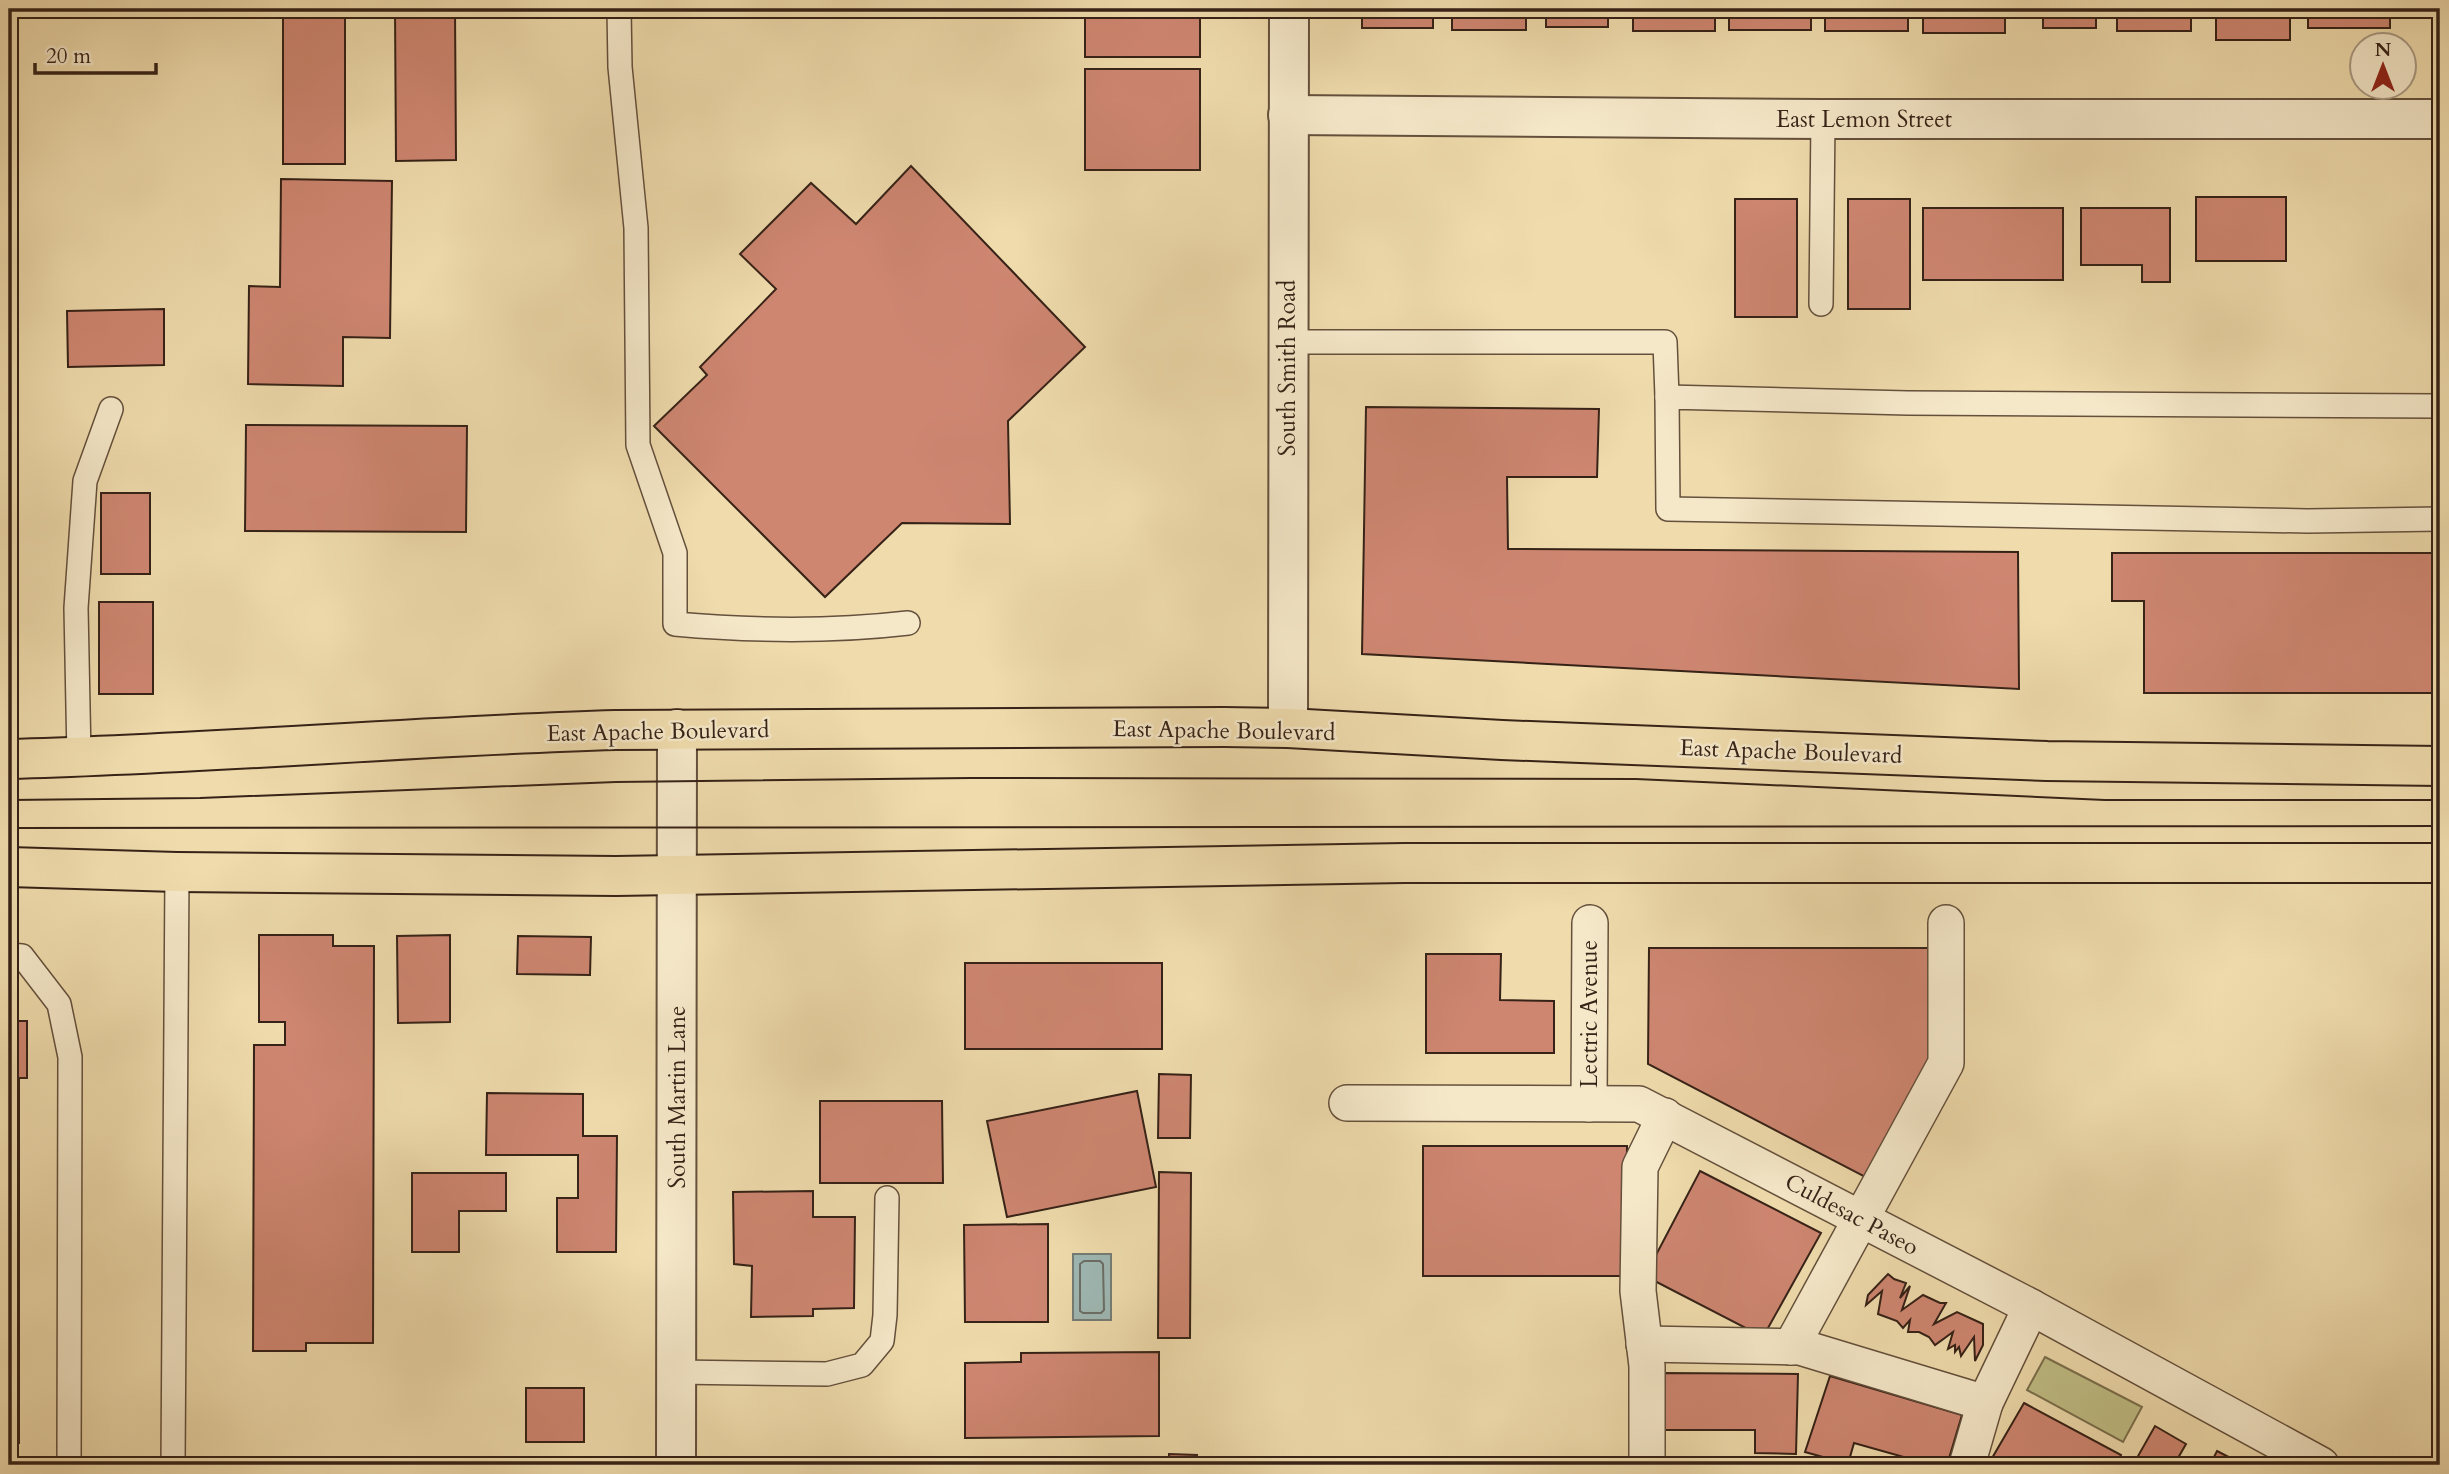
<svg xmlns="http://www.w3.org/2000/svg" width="2449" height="1474" font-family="Cardo,serif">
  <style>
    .green { fill: #c0be85; stroke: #7b704e; stroke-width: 2 }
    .water { fill: #9eb8b4; stroke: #747c75; stroke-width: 2 }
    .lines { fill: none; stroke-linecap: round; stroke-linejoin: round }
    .shore { stroke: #6a6d66; stroke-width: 2 }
    .building { fill: #ce8671; stroke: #362217; stroke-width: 2 }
    .service-casing { stroke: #64503c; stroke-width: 26 }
    .pedestrian-casing { stroke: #64503c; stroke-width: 38 }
    .minor-casing { stroke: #64503c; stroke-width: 42 }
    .tertiary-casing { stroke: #64503c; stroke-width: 42 }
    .primary-casing { stroke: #362217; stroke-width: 42 }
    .service { stroke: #f5e8c9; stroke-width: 23 }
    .pedestrian { stroke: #f5e8c9; stroke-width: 35 }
    .minor { stroke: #f5e8c9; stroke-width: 38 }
    .tertiary { stroke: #f5e8c9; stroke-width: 38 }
    .primary { stroke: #efdbac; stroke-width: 38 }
    .tram { stroke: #362217; stroke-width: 2 }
    .labels { text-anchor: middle; stroke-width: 5; stroke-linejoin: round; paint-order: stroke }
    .street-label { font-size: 23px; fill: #362217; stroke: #f5e8c9 }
  </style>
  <rect width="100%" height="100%" fill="#efdbac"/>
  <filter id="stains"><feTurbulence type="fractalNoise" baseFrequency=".00286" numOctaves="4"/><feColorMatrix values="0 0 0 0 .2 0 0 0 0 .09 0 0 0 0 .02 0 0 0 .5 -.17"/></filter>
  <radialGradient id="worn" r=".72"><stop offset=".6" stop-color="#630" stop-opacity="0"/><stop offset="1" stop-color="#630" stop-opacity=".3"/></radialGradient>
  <polygon class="green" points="2045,1357 2142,1407 2123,1442 2027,1390"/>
  <rect class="water" x="1073" y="1254" width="38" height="66"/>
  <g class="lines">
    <polygon class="shore" points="1084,1261 1100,1261 1103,1264 1104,1310 1101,1313 1083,1313 1080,1311 1080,1264"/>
  </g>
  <g class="building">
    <rect x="283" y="9" width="62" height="155"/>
    <polygon points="395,9 455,9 456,160 396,161"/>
    <rect x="1085" y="9" width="115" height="48"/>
    <rect x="1362" y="9" width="71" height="19"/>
    <rect x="1452" y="9" width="74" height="21"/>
    <rect x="1546" y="9" width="62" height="18"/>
    <rect x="1633" y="9" width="82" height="22"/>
    <rect x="1729" y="9" width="82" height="21"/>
    <rect x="1825" y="9" width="83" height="22"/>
    <rect x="1923" y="9" width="82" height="24"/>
    <rect x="2043" y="9" width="53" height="19"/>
    <rect x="2117" y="9" width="74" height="22"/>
    <rect x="2216" y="9" width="74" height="31"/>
    <rect x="2308" y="9" width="82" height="19"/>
    <rect x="1085" y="69" width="115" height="101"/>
    <polygon points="911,166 1085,347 1008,421 1010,524 902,523 825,597 654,426 707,375 700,367 776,289 740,254 811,183 856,224"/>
    <polygon points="281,179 392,181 390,338 343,337 343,386 248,384 249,286 280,287"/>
    <rect x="2196" y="197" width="90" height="64"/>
    <rect x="1735" y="199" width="62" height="118"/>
    <rect x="1848" y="199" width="62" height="110"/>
    <rect x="1923" y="208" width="140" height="72"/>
    <polygon points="2081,208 2170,208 2170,282 2142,282 2142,265 2081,265"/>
    <polygon points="164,309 164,365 68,367 67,311"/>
    <polygon points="1366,407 1599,409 1597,477 1507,477 1508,549 2018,552 2019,689 1362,654"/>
    <polygon points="246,425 467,426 466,532 245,531"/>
    <rect x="101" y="493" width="49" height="81"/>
    <polygon points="2112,553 2440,553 2440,693 2144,693 2144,601 2112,601"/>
    <rect x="99" y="602" width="54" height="92"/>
    <polygon points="259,935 333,935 333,946 374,946 373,1343 306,1343 306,1351 253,1351 254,1045 285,1045 285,1022 259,1022"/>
    <polygon points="450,935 450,1022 398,1023 397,936"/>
    <polygon points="518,936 591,937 590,975 517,974"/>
    <polygon points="1649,948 1937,948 1935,1061 1873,1181 1648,1064"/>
    <polygon points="1426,954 1501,954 1500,1000 1554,1001 1554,1053 1426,1053"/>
    <rect x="965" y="963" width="197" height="86"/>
    <polygon points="9,1021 27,1021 27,1078 19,1078 19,1443 9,1443"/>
    <polygon points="1159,1074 1191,1075 1190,1138 1158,1138"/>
    <polygon points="1137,1091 1156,1187 1007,1217 987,1121"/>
    <polygon points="487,1093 583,1094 583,1136 617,1136 616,1252 557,1252 557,1198 578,1198 578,1155 486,1155"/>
    <polygon points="820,1101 942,1101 943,1183 820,1183"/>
    <polygon points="1423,1146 1627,1146 1626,1276 1423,1276"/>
    <polygon points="1700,1171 1821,1233 1763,1337 1645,1276"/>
    <polygon points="1159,1172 1191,1173 1190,1338 1158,1338"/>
    <polygon points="412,1173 506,1173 506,1211 459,1211 459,1252 412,1252"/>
    <polygon points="813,1191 813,1217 855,1217 854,1308 813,1309 813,1316 751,1317 752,1266 734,1264 733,1192"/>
    <polygon points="1048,1224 1048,1322 965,1322 964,1225"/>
    <polygon points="1888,1274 1894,1279 1906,1283 1900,1298 1910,1286 1902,1310 1923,1295 1940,1303 1946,1303 1934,1324 1957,1312 1983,1324 1983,1345 1975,1361 1974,1337 1961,1356 1959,1347 1955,1352 1955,1345 1948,1349 1953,1332 1935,1345 1929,1337 1919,1332 1908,1332 1910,1320 1903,1328 1897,1321 1878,1314 1882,1291 1866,1305 1868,1295"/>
    <polygon points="1159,1352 1159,1436 965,1438 965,1363 1021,1362 1021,1353"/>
    <polygon points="1663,1373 1798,1374 1796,1454 1755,1453 1755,1430 1663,1430"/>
    <polygon points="1830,1376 1962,1415 1947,1465 1932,1465 1854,1443 1848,1464 1805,1452"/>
    <rect x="526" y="1388" width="58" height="54"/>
    <polygon points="2024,1403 2121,1455 2116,1465 2044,1465 2035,1461 2033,1465 1988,1465"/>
    <polygon points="2155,1426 2186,1444 2174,1465 2133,1465"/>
    <polygon points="2217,1451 2244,1465 2210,1465"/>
    <polygon points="1169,1454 1197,1455 1196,1465 1169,1465"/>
    <rect x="1658" y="1461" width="86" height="4"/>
  </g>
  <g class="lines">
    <defs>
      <g id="service">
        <path d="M619,9l1,58 16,161 2,217 37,108v71c78,7 155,8 233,-1"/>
        <polyline points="1821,304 1823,119"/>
        <polyline points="1287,342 1665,342 1667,397"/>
        <polyline points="2440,406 1908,403 1667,397 1668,509 2308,521 2440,519"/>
        <polyline points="79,757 76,608 85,481 111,409"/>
        <polyline points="9,955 22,956 59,1004 70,1057 69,1465"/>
        <polyline points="675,1372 827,1374 862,1365 882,1341 885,1315 887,1198"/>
        <polyline points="173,1465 177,872"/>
      </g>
      <g id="pedestrian">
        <polyline points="1347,1103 1639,1104 2031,1307 2321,1465"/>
        <polyline points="1589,1104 1590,923"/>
        <polyline points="1644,1344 1800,1347 1985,1403 2031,1307"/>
        <polyline points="1791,1347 1946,1063 1946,923"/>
        <polyline points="1647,1465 1647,1366 1638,1291 1640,1167 1665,1116"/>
        <polyline points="1967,1465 1985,1403"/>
      </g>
      <g id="minor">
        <polyline points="1288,115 1823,119 2440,119"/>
        <polyline points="676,1465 677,729"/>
      </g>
      <polyline id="tertiary" points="1288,728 1289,9"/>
      <g id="primary">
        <path d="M9,759c202,-5 404,-23 607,-29l608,-3 64,1 214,12 545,21 393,5"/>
        <polyline points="9,867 177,872 616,876 1404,863 2440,863"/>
      </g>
    </defs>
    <use href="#service" class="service-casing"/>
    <use href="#pedestrian" class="pedestrian-casing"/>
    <use href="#minor" class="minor-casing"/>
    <use href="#tertiary" class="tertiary-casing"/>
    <use href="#primary" class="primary-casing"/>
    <use href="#service" class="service"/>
    <use href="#pedestrian" class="pedestrian"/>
    <use href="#minor" class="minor"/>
    <use href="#tertiary" class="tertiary"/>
    <use href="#primary" class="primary"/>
    <g class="tram">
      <polyline points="9,800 200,798 616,782 971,778 1636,779 2105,800 2440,800"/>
      <polyline points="9,828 2440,826"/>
    </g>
  </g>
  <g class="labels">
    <g class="street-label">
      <text x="1864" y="127">East Lemon Street</text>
      <text transform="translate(1287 368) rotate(-90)" y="8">South Smith Road</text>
      <text transform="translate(1224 730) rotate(1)" y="8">East Apache Boulevard</text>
      <text transform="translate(658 731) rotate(-1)" y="8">East Apache Boulevard</text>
      <text transform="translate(1791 751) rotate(2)" y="8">East Apache Boulevard</text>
      <text transform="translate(1589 1014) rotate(-90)" y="8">Lectric Avenue</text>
      <text transform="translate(677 1097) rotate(-90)" y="8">South Martin Lane</text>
      <text transform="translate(1852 1214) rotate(28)" y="8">Culdesac Paseo</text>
    </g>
  </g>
  <rect width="2449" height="1474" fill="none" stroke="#efdbac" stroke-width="35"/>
  <rect x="10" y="10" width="2428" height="1453" fill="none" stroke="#362217" stroke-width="3.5"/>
  <rect x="18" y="18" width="2414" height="1439" fill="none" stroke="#362217" stroke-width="2"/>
  <g transform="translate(2383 66)"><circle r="33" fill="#f5e8c9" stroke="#a99982" stroke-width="2"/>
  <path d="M0-5L12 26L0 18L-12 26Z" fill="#8f2418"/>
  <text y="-10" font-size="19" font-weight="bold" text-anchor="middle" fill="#362217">N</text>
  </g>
  <path d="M35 63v10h121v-10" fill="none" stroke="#362217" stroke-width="3.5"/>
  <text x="46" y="63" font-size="21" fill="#362217" stroke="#f5e8c9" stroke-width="5" paint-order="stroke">20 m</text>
  <rect width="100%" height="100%" filter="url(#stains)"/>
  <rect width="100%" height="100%" fill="url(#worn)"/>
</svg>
